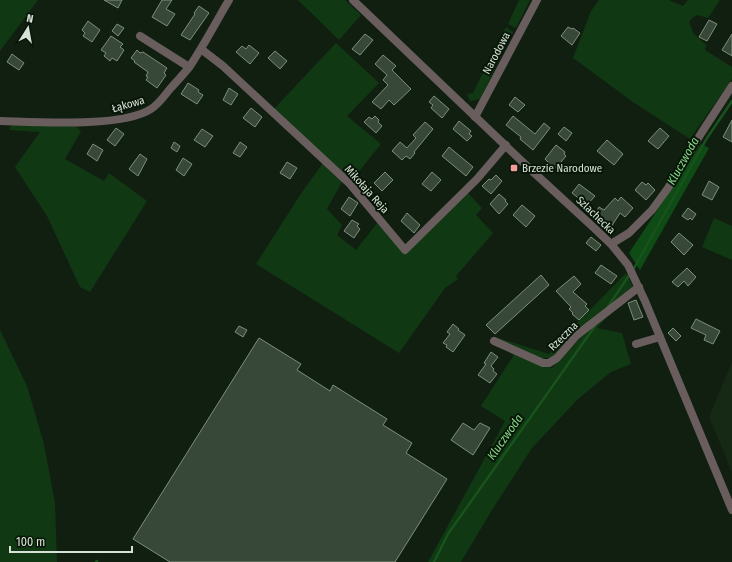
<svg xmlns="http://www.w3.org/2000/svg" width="732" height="562" font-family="'Fira Sans Condensed',sans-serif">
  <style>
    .built { fill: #152915 }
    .green { fill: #103813 }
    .forest { fill: #0f4b15 }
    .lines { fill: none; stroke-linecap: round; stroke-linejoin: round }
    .stream { stroke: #18521c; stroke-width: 2.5 }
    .building { fill: #384838; stroke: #7c8e7c }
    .minor { stroke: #695d5d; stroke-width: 8 }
    .poi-dot { fill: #f59b98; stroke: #081608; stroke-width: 1.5 }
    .labels { text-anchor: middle; stroke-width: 4; stroke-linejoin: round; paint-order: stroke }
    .street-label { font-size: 11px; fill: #d7e1d6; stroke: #081608 }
    .poi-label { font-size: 11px; fill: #d7e1d6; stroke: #081608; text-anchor: start }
    .water-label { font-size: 12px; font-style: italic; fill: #89d889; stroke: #081608 }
  </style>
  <rect width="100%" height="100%" fill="#111f11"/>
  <polygon class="built" points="732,362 732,472 709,417"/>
  <g class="green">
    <polygon points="0,0 38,0 0,51"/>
    <polygon points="298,0 345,0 361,15 339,40"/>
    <polygon points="519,0 530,0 516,28 508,24"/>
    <polygon points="599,0 669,0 683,6 688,0 720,0 708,18 697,15 692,18 689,22 694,34 706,45 705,50 732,67 732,79 690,139 633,102 573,58 591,11"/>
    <polygon points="506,27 513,32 480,99 470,101 467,94 473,93"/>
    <polygon points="336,43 379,83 347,116 381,144 352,180 273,110"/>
    <polygon points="12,124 74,125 81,131 65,159 104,181 109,173 147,201 90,292 80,287 47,216 15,167 40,132 9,130"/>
    <polygon points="323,163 343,180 327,209 342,225 337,235 356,250 378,222 404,252 467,192 482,208 476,215 493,233 456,276 458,279 445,288 399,353 256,264 302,192"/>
    <polygon points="714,218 732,226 732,260 702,247"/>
    <polygon points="626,273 633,287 551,358 540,358 494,339 495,337 549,354 570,327 572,328"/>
    <polygon points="607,317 597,328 622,333 631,364 611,372 578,399 532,448 492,510 461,562 428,562 505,421 481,406 515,353 552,368 586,332"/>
    <polygon points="0,330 27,386 44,444 55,503 57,562 0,562"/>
  </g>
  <polygon class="forest" points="701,144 709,148 640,270 629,253"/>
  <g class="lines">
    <g class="stream">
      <polyline points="633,270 707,138 732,101"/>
      <polyline points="607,308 630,274"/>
      <polyline points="96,562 97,561"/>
      <polyline points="434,562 448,534 595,326"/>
    </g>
  </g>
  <g class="building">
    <polygon points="104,0 122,0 118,8"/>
    <polygon points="162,0 172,0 166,9 175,14 167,26 152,17"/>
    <polygon points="199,6 209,13 190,40 181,35 195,14 194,13"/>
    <polygon points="709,20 717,24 707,41 699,37"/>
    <polygon points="88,21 100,30 92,42 83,36 85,33 82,30"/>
    <polygon points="117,24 124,28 118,36 112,31"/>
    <polygon points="568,27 572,29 573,28 580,33 572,45 561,36"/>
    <polygon points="365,34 373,40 360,55 352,49"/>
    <polygon points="732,34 732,56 722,50"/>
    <polygon points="111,36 123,44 120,47 124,50 117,61 112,58 110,61 104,56 106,53 101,50"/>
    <polygon points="249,45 259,53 250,64 236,52 242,46 246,49"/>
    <polygon points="137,50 140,53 143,52 167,68 164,73 166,75 157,88 146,80 148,77 146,76 148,72 134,62 135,61 131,58"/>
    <polygon points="275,51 287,61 280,69 268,58"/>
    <polygon points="12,54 24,63 19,70 7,62"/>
    <polygon points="383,55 396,66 392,70 411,89 394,105 389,100 381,109 372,102 388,85 383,80 387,75 375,64"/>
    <polygon points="188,83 199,90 198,92 203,95 197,104 181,94"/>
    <polygon points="229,88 238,94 231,105 223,100"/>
    <polygon points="434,96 449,109 442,118 431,108 433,105 429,102"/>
    <polygon points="515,97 525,105 518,112 509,105"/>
    <polygon points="251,108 262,117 255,127 243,118"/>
    <polygon points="375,116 379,120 378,122 382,126 376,133 364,122 369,117 372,119"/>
    <polygon points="513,116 535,134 544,123 550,128 533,150 520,139 521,137 506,125"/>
    <polygon points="732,120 732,142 723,137"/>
    <polygon points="459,121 471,131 469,134 472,136 467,141 453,129"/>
    <polygon points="425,122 433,129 414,152 415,153 410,159 406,156 402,160 392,151 400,142 407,148 416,138 413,135"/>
    <polygon points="564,127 572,133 566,141 558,134"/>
    <polygon points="116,128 124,134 115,146 107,140"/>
    <polygon points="660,128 669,136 658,149 648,141"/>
    <polygon points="202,129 213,136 205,147 194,140"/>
    <polygon points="607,140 623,154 614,165 597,151"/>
    <polygon points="174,142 180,146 177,152 171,148"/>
    <polygon points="240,142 247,147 240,157 233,153"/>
    <polygon points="93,144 103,150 97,161 87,154"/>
    <polygon points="556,145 565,152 564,154 566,156 556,168 552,165 549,165 548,162 545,159"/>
    <polygon points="449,147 473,167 466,176 442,156"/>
    <polygon points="140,154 147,159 138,176 129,169"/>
    <polygon points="183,158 192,164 184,176 176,170"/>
    <polygon points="287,162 297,168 290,179 280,173"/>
    <polygon points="385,172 393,180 382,191 374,183"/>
    <polygon points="432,172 441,180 431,191 422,184"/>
    <polygon points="496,175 502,181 491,194 482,186 489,179 491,180"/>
    <polygon points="709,181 719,187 712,200 702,195"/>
    <polygon points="642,182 646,185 648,183 655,190 646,200 635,190"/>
    <polygon points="579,184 595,196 587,205 572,193"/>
    <polygon points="499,194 506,200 505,201 508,204 499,214 490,204"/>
    <polygon points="349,197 358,203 350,216 341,209"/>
    <polygon points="621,197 633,208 625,217 620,213 611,227 594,216 599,207 604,210 615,198 618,201"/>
    <polygon points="522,205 535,216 526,227 513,215"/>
    <polygon points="688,208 696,214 692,220 690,218 688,220 682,216"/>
    <polygon points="407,213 420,225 414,233 401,221"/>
    <polygon points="352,220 359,224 357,226 360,229 354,238 344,231"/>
    <polygon points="679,233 693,245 684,255 671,242"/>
    <polygon points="591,237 601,245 596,251 586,243"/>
    <polygon points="601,265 617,276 611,284 595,273"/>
    <polygon points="687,268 696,277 688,286 684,281 678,287 672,282"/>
    <polygon points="541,275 549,285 495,334 486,325"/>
    <polygon points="574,276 581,284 573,292 587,304 585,306 589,310 579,320 572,314 573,313 569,309 571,307 556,291"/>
    <polygon points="636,300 643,317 634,320 628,303"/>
    <polygon points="696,319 720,331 713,344 704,340 706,335 691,328"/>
    <polygon points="453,324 459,329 458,330 465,335 453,352 446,347 447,345 443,343 450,334 447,332"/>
    <polygon points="239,326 247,330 243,337 235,332"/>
    <polygon points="673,328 681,336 676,341 668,333"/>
    <polygon points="259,338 301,364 297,370 330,391 333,385 387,419 383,425 412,443 406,453 447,479 395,562 170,562 133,539"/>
    <polygon points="491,352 498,357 491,366 494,369 493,371 497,374 490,383 478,375 486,364 484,363"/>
    <polygon points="463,423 474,430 480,423 490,428 473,455 451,440"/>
  </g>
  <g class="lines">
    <g class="minor">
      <polyline points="353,0 530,169 592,226 611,244 628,265 645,301 732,510"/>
      <polyline points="140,36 189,67"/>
      <polyline points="201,49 223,66 349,183 405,250 477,179 506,145"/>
      <polyline points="475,117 537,0"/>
      <path d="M0,121c36,1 122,7 151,-12 8,-5 13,-13 19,-20 7,-8 14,-15 20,-23 14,-21 26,-44 39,-66"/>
      <polyline points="611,244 629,233 652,210 668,188 702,132 732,86"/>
      <polyline points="494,341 543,363 549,363 557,358 577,335 639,287"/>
      <polyline points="636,344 660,337"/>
    </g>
  </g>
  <rect class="poi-dot" x="510" y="164" width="8" height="8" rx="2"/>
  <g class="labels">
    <g class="street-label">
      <text transform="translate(496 53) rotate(-62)" y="4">Narodowa</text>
      <text transform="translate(128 104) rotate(-16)" y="4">Łąkowa</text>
      <text transform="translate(367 189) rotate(48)" y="4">Mikołaja Reja</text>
      <text transform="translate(596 215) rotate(44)" y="4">Szlachecka</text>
      <text transform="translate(563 336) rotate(-45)" y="4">Rzeczna</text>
    </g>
    <g class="poi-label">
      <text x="522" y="172">Brzezie Narodowe</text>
    </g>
    <g class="water-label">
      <text transform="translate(683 161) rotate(-61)" y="4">Kluczwoda</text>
      <text transform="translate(505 437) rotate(-55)" y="4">Kluczwoda</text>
    </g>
  </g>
  <g transform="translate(28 28) rotate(11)" stroke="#081608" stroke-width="3" paint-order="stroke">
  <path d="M0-3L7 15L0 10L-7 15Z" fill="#d7e1d6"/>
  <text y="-6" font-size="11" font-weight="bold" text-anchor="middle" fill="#d7e1d6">N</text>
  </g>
  <path d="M10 546v6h122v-6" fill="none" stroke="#d7e1d6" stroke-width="2"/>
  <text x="16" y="546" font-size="12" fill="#d7e1d6" stroke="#081608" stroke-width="3" paint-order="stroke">100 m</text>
</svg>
